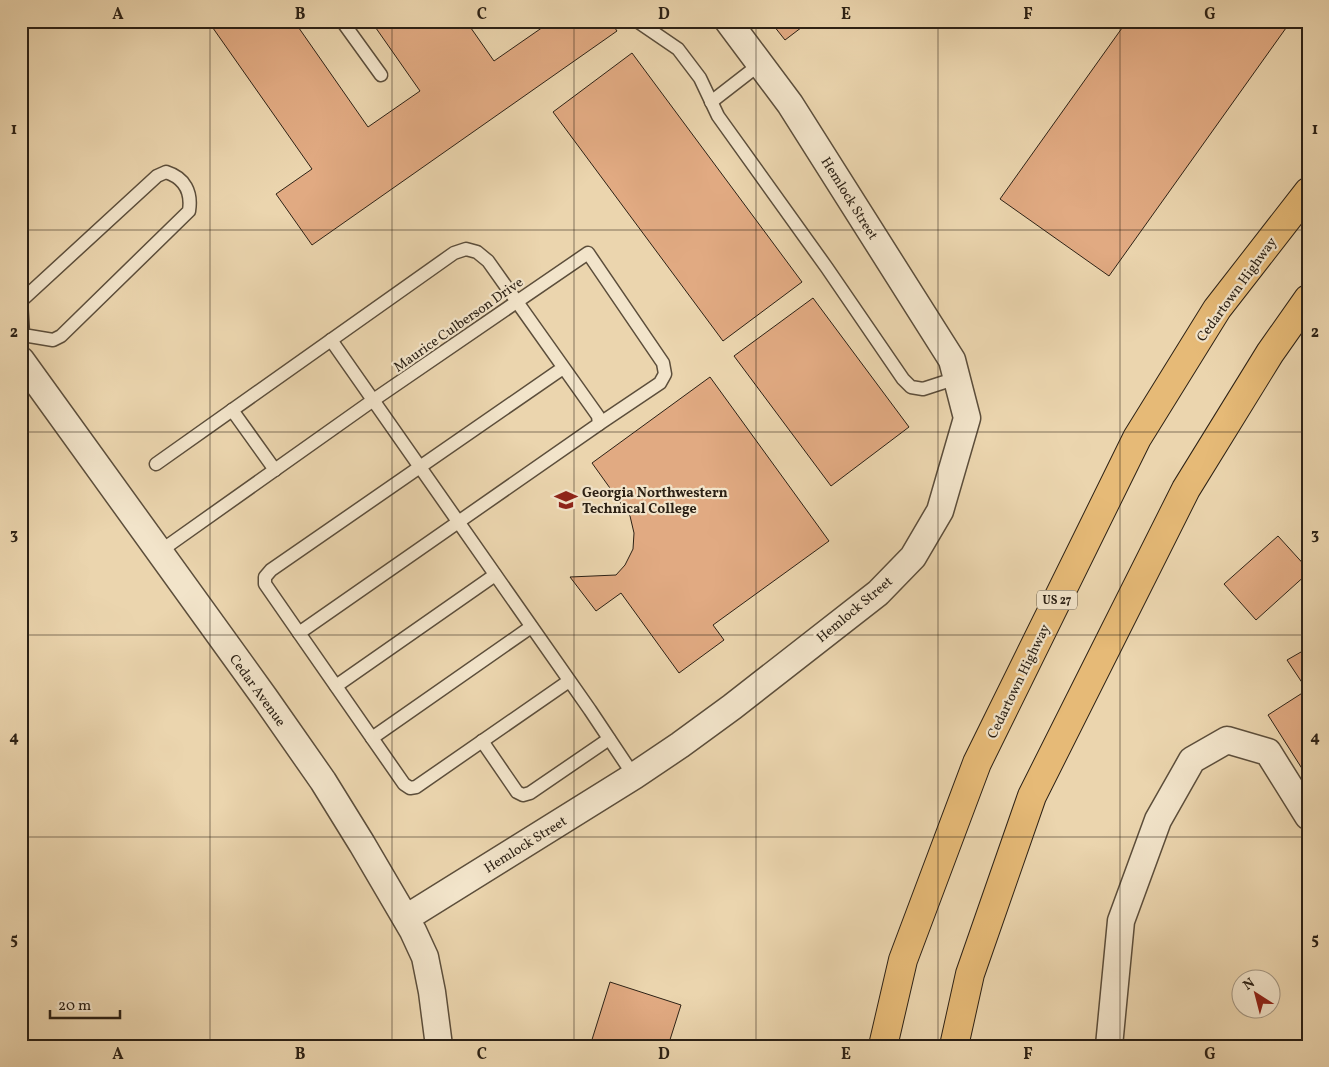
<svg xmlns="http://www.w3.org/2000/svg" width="1329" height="1067" font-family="Vollkorn,serif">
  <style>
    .building { fill: #e1aa82; stroke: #2c2115 }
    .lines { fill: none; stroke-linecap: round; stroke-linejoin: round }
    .lane-casing { stroke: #5c4e3b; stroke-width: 15 }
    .street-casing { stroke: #5c4e3b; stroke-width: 29 }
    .highway-casing { stroke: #2c2115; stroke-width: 30 }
    .lane { stroke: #f2e4ca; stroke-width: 12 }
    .street { stroke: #f2e4ca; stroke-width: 26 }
    .highway { stroke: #e6ba77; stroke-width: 28 }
    .grid { fill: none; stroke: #2c2115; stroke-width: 1; stroke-opacity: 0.55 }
    .labels { text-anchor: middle; stroke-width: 4.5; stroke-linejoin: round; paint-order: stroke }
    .shield { fill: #f2e4ca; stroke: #675c4b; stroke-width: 1 }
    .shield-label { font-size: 12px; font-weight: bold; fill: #2c2115 }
    .street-label { font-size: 14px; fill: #2c2115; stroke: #f2e4ca }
    .poi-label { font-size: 14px; font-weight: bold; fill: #2c2115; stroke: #f2e4ca; text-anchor: start }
    .neatline { fill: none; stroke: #2c2115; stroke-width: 2 }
    .grid-label { font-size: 16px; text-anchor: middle; font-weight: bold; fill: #2c2115 }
  </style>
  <rect width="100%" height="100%" fill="#ebd5ae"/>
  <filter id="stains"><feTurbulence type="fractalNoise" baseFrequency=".004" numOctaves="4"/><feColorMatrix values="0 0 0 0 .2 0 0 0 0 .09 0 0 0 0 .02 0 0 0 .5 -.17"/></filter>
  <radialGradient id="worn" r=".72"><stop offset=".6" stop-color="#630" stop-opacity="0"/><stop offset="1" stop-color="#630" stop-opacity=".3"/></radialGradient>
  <g class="building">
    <polygon points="208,21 294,21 368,127 420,91 371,21 466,21 494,61 543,27 539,21 610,21 617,31 312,245 276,194 312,169"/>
    <polygon points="770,21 810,21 785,40"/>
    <polygon points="1127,21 1291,21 1109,276 1000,199"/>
    <polygon points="632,53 802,282 723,341 553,112"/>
    <polygon points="813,298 909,427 831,486 734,356"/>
    <polygon points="710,377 829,541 713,625 724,640 679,673 621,593 596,611 570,577 616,575 625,565 633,549 634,533 630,516 592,463"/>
    <polygon points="1278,536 1308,569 1308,573 1256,620 1224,584"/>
    <polygon points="1308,648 1308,778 1268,715 1307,690 1287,660"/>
    <polygon points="610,982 681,1005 668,1046 590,1046"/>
  </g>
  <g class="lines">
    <defs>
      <g id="lane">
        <polyline points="342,21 381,75"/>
        <polyline points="637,21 678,49 700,78 718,116 827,268 903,379 911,387 923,389 957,378"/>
        <polyline points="711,102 760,64"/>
        <path d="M21,337l2,-2 30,5 8,-4 128,-125c3,-19 -4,-33 -23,-39l-9,4 -136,125 2,34"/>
        <polyline points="331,340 590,710 634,776"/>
        <polyline points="232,410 275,470"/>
        <polyline points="156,464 454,253 466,249 477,252 488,261 598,416 599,424 299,633 265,584 265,577 271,570 563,368"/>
        <polyline points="159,552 372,401 588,253 663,363 665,374 660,383 599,424"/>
        <polyline points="299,633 404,784 410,788 416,787 569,681"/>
        <polyline points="336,686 495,575"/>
        <polyline points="372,738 531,627"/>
        <polyline points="482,741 517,792 523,795 530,793 609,739"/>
      </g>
      <g id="street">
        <polyline points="21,360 265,698 323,781 362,844 413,931 425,957 432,992 439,1046"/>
        <polyline points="406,918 634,776 680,745 732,707 878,593 913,557 940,511 967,418 952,360 790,104 728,21"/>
        <polyline points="1109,1046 1121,921 1158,820 1192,760 1227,740 1268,752 1308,816"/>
      </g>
      <g id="highway">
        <polyline points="883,1046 903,960 977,763 1137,438 1217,309 1308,192"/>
        <polyline points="954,1046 970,974 1032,796 1186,489 1270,353 1308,299"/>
      </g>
    </defs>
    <use href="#lane" class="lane-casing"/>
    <use href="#street" class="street-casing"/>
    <use href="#highway" class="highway-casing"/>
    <use href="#lane" class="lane"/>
    <use href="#street" class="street"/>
    <use href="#highway" class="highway"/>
  </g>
  <path class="grid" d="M210,21v1025M392,21v1025M574,21v1025M756,21v1025M938,21v1025M1120,21v1025M21,230h1287M21,432h1287M21,635h1287M21,837h1287"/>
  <defs>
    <symbol id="university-bare" viewBox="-9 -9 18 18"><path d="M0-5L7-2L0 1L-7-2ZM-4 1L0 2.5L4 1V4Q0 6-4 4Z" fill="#8f2418" stroke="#f2e4ca" stroke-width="2.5" paint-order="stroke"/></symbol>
  </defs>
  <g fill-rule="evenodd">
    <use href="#university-bare" x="550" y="484" width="32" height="32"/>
  </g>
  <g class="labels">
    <rect class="shield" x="1037" y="590.5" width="40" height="19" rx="4"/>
    <g class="shield-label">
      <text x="1057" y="604">US 27</text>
    </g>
    <g class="street-label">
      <text transform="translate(850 198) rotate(58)" y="5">Hemlock Street</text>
      <text transform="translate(1236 289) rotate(-54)" y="5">Cedartown Highway</text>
      <text transform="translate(458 324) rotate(-35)" y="5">Maurice Culberson Drive</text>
      <text transform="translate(854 609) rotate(-40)" y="5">Hemlock Street</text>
      <text transform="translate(1018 681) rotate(-64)" y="5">Cedartown Highway</text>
      <text transform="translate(258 690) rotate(54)" y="5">Cedar Avenue</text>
      <text transform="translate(525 844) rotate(-32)" y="5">Hemlock Street</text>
    </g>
    <g class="poi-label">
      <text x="582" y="497">Georgia Northwestern<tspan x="582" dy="16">Technical College</tspan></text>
    </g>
  </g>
  <rect width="1329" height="1067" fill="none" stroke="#ebd5ae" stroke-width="55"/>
  <g transform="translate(1256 994) rotate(324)"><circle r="24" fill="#f2e4ca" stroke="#a39682"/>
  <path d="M0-4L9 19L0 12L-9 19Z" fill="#8f2418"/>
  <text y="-8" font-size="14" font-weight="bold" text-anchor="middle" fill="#2c2115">N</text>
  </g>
  <path d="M50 1010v8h70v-8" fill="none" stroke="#2c2115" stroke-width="2.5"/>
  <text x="58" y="1010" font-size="15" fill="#2c2115" stroke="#f2e4ca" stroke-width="4" paint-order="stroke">20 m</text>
  <rect x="28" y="28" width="1274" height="1012" class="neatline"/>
  <g class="grid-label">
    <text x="118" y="19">A</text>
    <text x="300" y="19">B</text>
    <text x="482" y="19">C</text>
    <text x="664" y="19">D</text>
    <text x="846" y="19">E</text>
    <text x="1028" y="19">F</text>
    <text x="1210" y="19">G</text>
    <text x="14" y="134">1</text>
    <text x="1315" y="134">1</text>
    <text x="14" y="337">2</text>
    <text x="1315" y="337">2</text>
    <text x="14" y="539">3</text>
    <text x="1315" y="539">3</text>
    <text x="14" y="742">4</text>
    <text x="1315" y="742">4</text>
    <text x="14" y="944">5</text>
    <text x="1315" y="944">5</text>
    <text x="118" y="1059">A</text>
    <text x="300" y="1059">B</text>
    <text x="482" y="1059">C</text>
    <text x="664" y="1059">D</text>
    <text x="846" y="1059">E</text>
    <text x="1028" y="1059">F</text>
    <text x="1210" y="1059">G</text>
  </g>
  <rect width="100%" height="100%" filter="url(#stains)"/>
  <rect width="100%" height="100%" fill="url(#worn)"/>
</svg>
